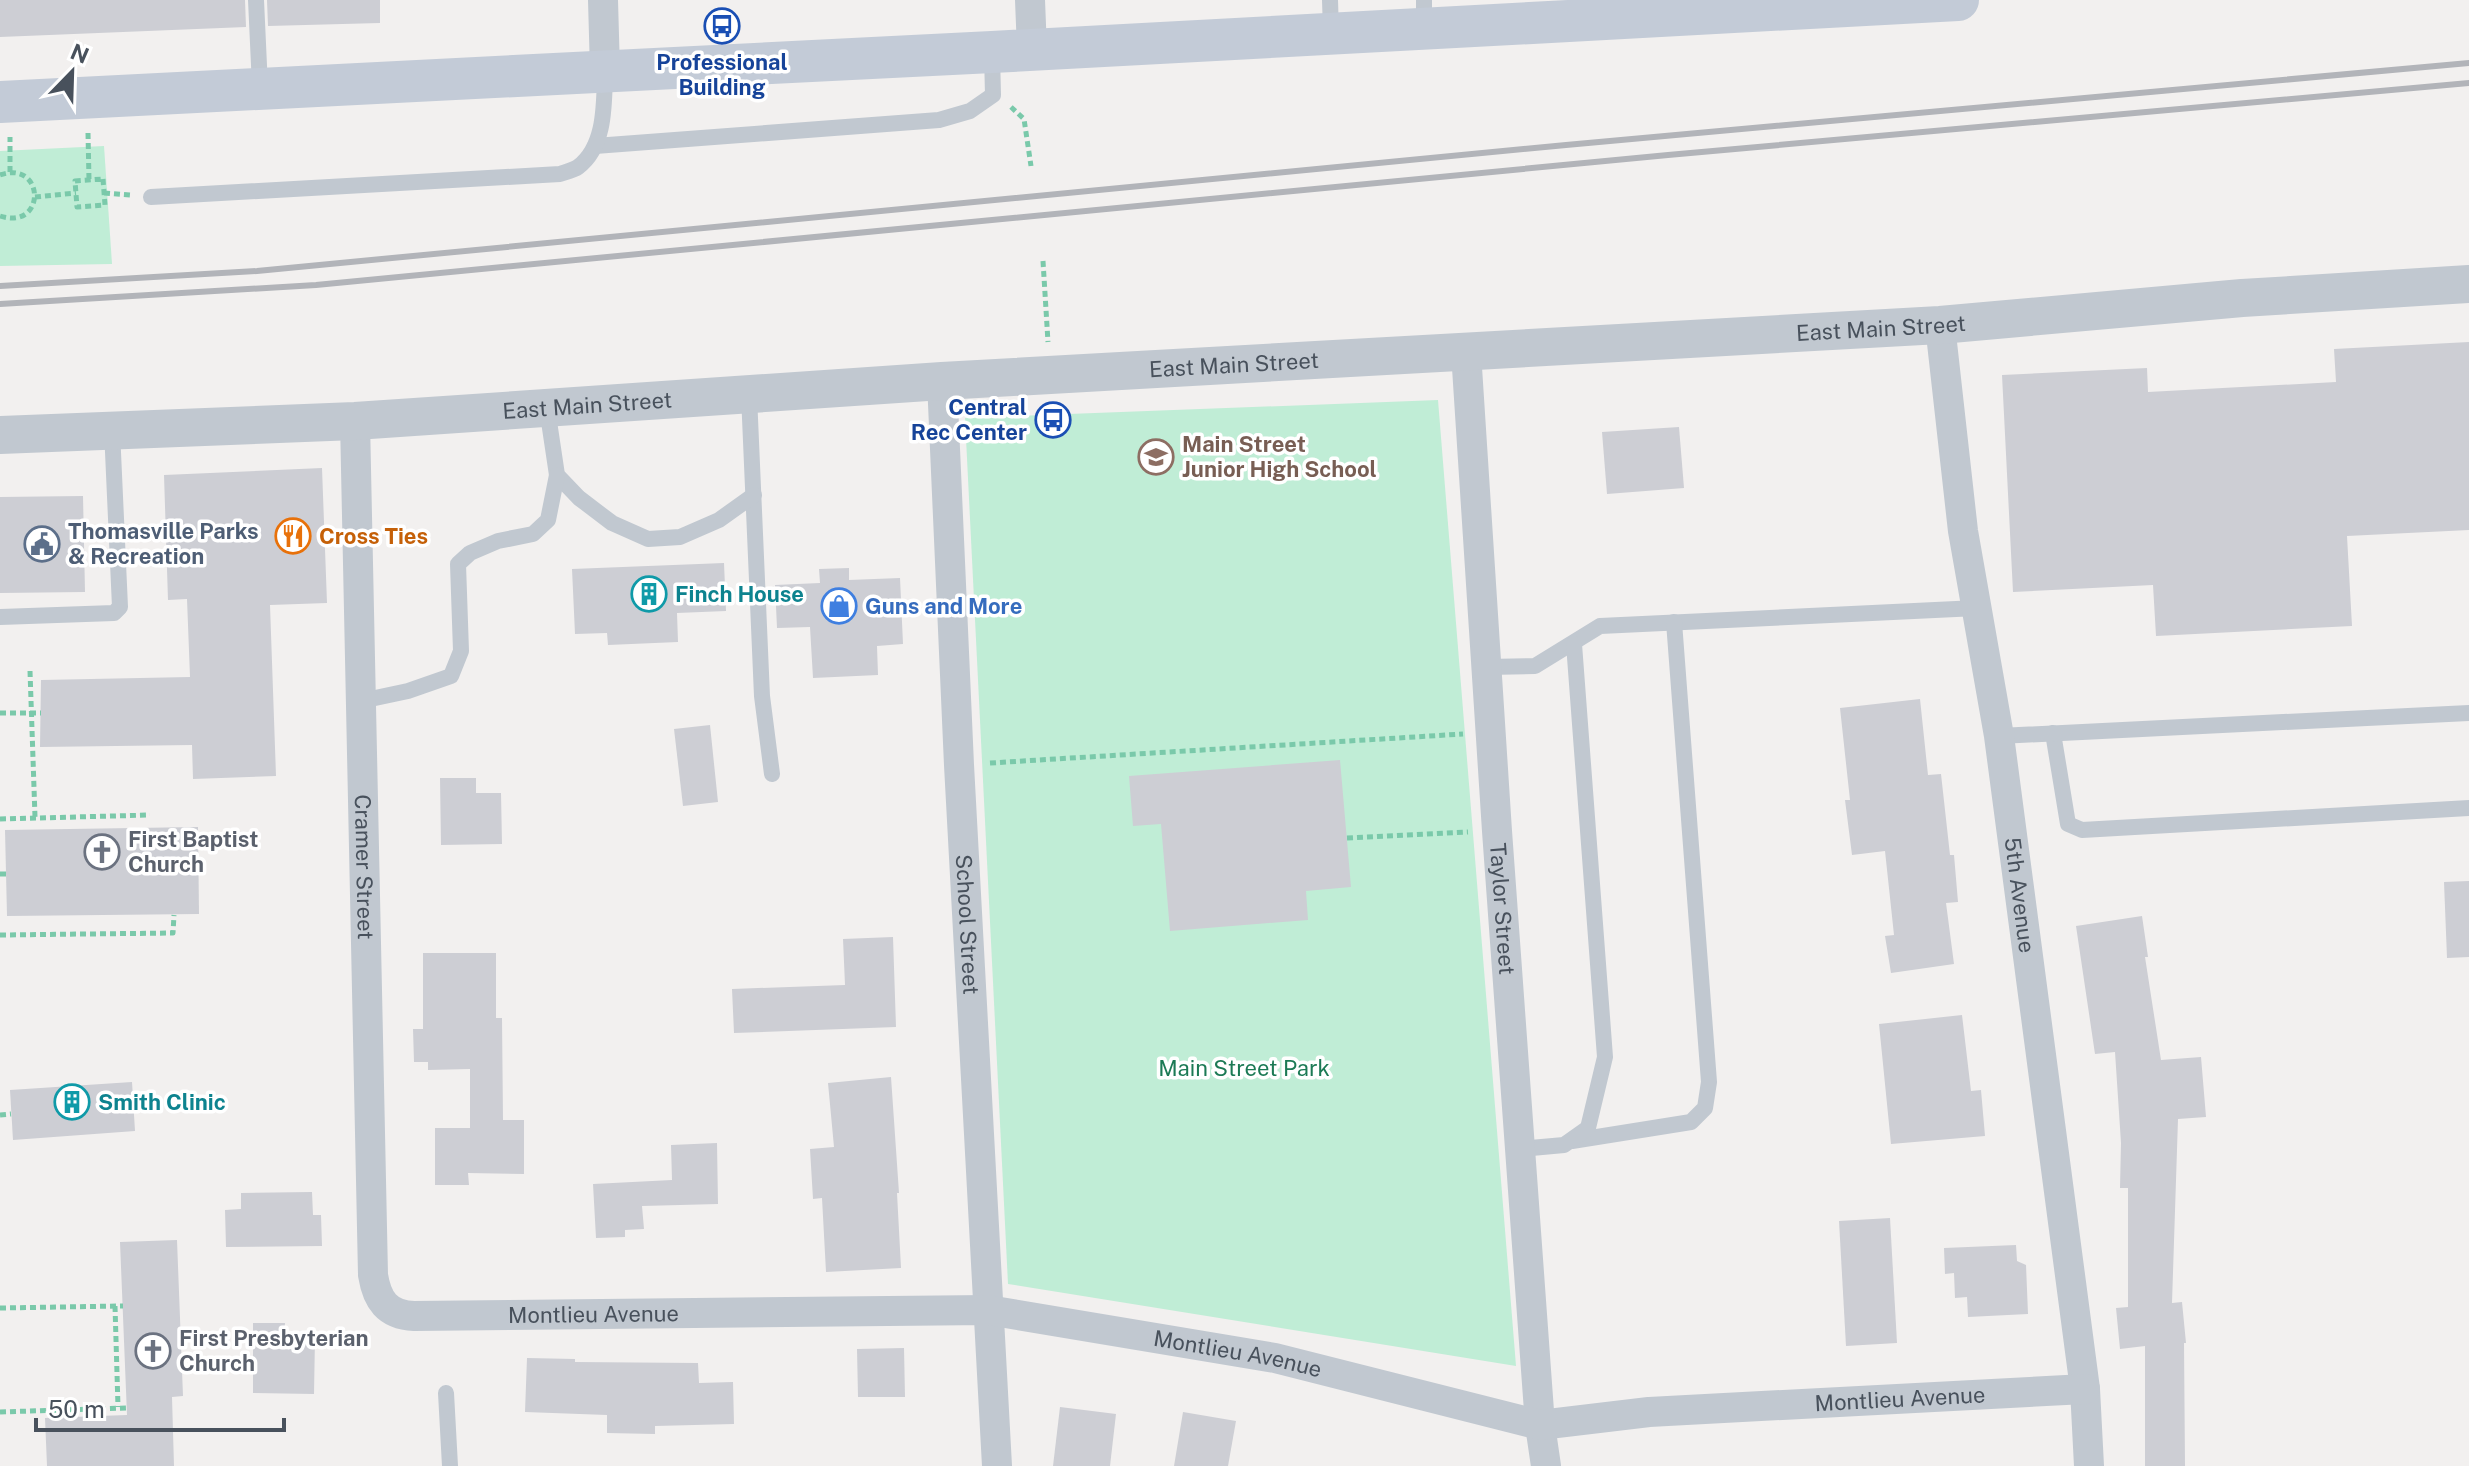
<svg xmlns="http://www.w3.org/2000/svg" width="2469" height="1466" font-family="'Public Sans',sans-serif">
  <style>
    .green { fill: #c0edd6 }
    .building { fill: #cdced4 }
    .lines { fill: none; stroke-linecap: round; stroke-linejoin: round }
    .path { stroke: #7ac9aa; stroke-width: 5; stroke-dasharray: 6 4; stroke-linecap: butt }
    .service { stroke: #c1c8d0; stroke-width: 16 }
    .minor { stroke: #c1c8d0; stroke-width: 30 }
    .tertiary { stroke: #c1c8d0; stroke-width: 38 }
    .secondary { stroke: #c3cbd7; stroke-width: 42 }
    .rail { stroke: #b2b4b9; stroke-width: 6 }
    .labels { text-anchor: middle; stroke-width: 7; stroke-linejoin: round; paint-order: stroke }
    .transit-label { font-size: 22px; font-weight: bold; fill: #164399; stroke: #fff }
    .street-label { font-size: 22px; fill: #48515c; stroke: #fff }
    .education-label { font-size: 22px; font-weight: bold; fill: #785e54; stroke: #fff; text-anchor: start }
    .service-label { font-size: 22px; font-weight: bold; fill: #4e5e75; stroke: #fff; text-anchor: start }
    .food-label { font-size: 22px; font-weight: bold; fill: #c56008; stroke: #fff; text-anchor: start }
    .culture-label { font-size: 22px; font-weight: bold; fill: #0d838f; stroke: #fff; text-anchor: start }
    .shop-label { font-size: 22px; font-weight: bold; fill: #366cbe; stroke: #fff; text-anchor: start }
    .worship-label { font-size: 22px; font-weight: bold; fill: #5b616d; stroke: #fff; text-anchor: start }
    .park-label { font-size: 22px; fill: #1c7a55; stroke: #fff }
  </style>
  <rect width="100%" height="100%" fill="#f2f0ef"/>
  <g class="green">
    <polygon points="104,146 112,264 0,266 0,151"/>
    <polygon points="1438,400 1516,1366 1008,1284 965,418"/>
  </g>
  <g class="building">
    <polygon points="0,0 245,0 246,27 0,37"/>
    <polygon points="267,0 380,0 380,23 268,26"/>
    <polygon points="2469,342 2469,530 2347,536 2352,626 2156,636 2153,585 2013,592 2002,375 2147,368 2148,392 2336,382 2334,349"/>
    <polygon points="1679,427 1684,488 1607,494 1602,432"/>
    <polygon points="322,468 327,603 270,605 276,776 193,779 192,745 40,747 41,680 190,677 187,599 168,600 164,475"/>
    <polygon points="83,496 85,592 0,593 0,497"/>
    <polygon points="724,563 726,611 677,613 678,642 608,645 607,633 575,634 572,569"/>
    <polygon points="849,568 849,580 900,578 903,644 877,646 878,675 813,678 810,627 777,628 775,585 820,583 819,569"/>
    <polygon points="1920,699 1928,775 1941,774 1950,855 1954,855 1958,902 1946,903 1954,964 1891,973 1885,936 1894,935 1885,851 1852,855 1845,800 1850,800 1840,708"/>
    <polygon points="710,725 718,802 683,806 674,729"/>
    <polygon points="1340,760 1351,887 1306,891 1308,920 1170,931 1161,824 1133,826 1129,776"/>
    <polygon points="440,778 476,778 476,793 501,793 502,844 441,845"/>
    <polygon points="198,827 199,914 7,916 5,830"/>
    <polygon points="2469,881 2469,957 2447,958 2444,882"/>
    <polygon points="2142,916 2148,957 2145,957 2161,1060 2201,1057 2206,1117 2178,1119 2172,1303 2182,1302 2186,1343 2184,1343 2185,1466 2145,1466 2145,1346 2120,1349 2116,1308 2128,1307 2128,1188 2120,1188 2121,1143 2115,1052 2095,1054 2076,926"/>
    <polygon points="893,937 896,1027 734,1033 732,989 845,985 843,939"/>
    <polygon points="423,953 496,953 496,1018 502,1018 503,1120 524,1120 524,1174 468,1173 469,1185 435,1185 435,1128 470,1128 470,1069 428,1070 428,1062 414,1062 413,1029 423,1029"/>
    <polygon points="1962,1015 1971,1091 1981,1090 1985,1136 1891,1144 1879,1024"/>
    <polygon points="891,1077 899,1193 897,1193 901,1268 826,1272 822,1198 813,1199 810,1149 834,1147 828,1083"/>
    <polygon points="132,1082 135,1131 13,1140 10,1090"/>
    <polygon points="717,1143 718,1204 642,1206 644,1229 625,1230 625,1237 596,1238 593,1184 672,1180 671,1145"/>
    <polygon points="312,1192 313,1215 321,1215 322,1246 226,1247 225,1210 241,1209 241,1193"/>
    <polygon points="1890,1218 1897,1343 1846,1346 1839,1221"/>
    <polygon points="177,1240 183,1396 172,1397 174,1466 47,1466 45,1418 127,1415 120,1242"/>
    <polygon points="2016,1245 2017,1261 2026,1265 2028,1314 1968,1317 1967,1297 1955,1298 1954,1273 1945,1274 1944,1248"/>
    <polygon points="253,1323 285,1323 284,1337 315,1337 314,1394 253,1393"/>
    <polygon points="904,1348 905,1397 858,1397 857,1349"/>
    <polygon points="527,1358 575,1359 575,1362 698,1363 699,1383 733,1382 734,1424 655,1426 655,1434 607,1433 607,1415 525,1412"/>
    <polygon points="1060,1407 1116,1414 1110,1466 1053,1466"/>
    <polygon points="1183,1412 1236,1421 1228,1466 1174,1466"/>
  </g>
  <g class="lines">
    <g class="path">
      <polyline points="1011,107 1024,119 1031,166"/>
      <polyline points="88,133 89,180"/>
      <polyline points="10,172 10,137"/>
      <path d="M0,175c45,-16 47,56 0,41"/>
      <polygon points="103,179 105,205 77,207 75,181"/>
      <polyline points="104,193 130,195"/>
      <polyline points="35,197 76,193"/>
      <polyline points="1043,261 1048,342"/>
      <polyline points="30,671 35,817"/>
      <polyline points="0,713 41,713"/>
      <polyline points="990,763 1463,734"/>
      <polyline points="0,819 150,815"/>
      <polyline points="1347,838 1468,832"/>
      <polyline points="0,874 7,874"/>
      <polyline points="0,935 173,933 174,915"/>
      <polyline points="0,1115 11,1114"/>
      <polyline points="115,1306 118,1407"/>
      <polyline points="0,1308 123,1306"/>
      <polyline points="0,1412 126,1408"/>
    </g>
    <g class="service">
      <polyline points="256,0 260,87"/>
      <polyline points="1330,0 1331,32"/>
      <polyline points="1424,0 1424,28"/>
      <polyline points="595,146 939,120 970,111 993,95 992,54"/>
      <path d="M151,197l409,-23c6,-2 14,-4 18,-7 28,-21 26,-64 27,-95"/>
      <polyline points="749,395 762,696 772,774"/>
      <polyline points="547,408 557,475 579,498 612,523 648,539 680,537 719,520 754,495"/>
      <polyline points="0,617 114,613 120,607 112,430"/>
      <polyline points="1487,667 1535,666 1600,626 1977,608"/>
      <polyline points="361,701 408,691 451,676 461,651 458,564 470,553 498,541 533,534 548,520 557,475"/>
      <polyline points="2053,733 2068,824 2082,830 2469,808"/>
      <polyline points="1999,736 2469,713"/>
      <polyline points="1572,1141 1691,1122 1705,1108 1709,1082 1674,622"/>
      <polyline points="1520,1149 1564,1145 1588,1128 1605,1057 1574,644"/>
      <polyline points="446,1393 450,1466"/>
    </g>
    <g class="minor">
      <polyline points="603,0 605,71"/>
      <polyline points="1030,0 1032,50"/>
      <path id="s1" d="M1940,325l23,206 36,205 86,653 4,77"/>
      <path id="s2" d="M1466,352l31,479 43,594 6,41"/>
      <path id="s3" d="M942,381l17,384 38,701"/>
      <path id="s4" d="M355,421l18,854c4,25 14,40 41,41l574,-6 287,48 265,67 109,-13 436,-23"/>
    </g>
    <path class="tertiary" id="s5" d="M0,435l355,-14 587,-40 998,-56 302,-27 227,-14"/>
    <polyline class="secondary" points="0,102 992,52 1958,0"/>
    <g class="rail">
      <polyline points="0,286 257,271 1566,145 2469,63"/>
      <polyline points="0,304 316,285 1668,155 2469,83"/>
    </g>
  </g>
  <defs>
    <symbol id="bus-ring" viewBox="-11 -11 22 22"><circle r="9.5" fill="#fff" stroke="#1a4fb4" stroke-width="1.5"/><path d="M-5-6H5V4H4V6H2V4H-2V6H-4V4H-5ZM-3.5-4V0h7V-4ZM-3.5 1.2v1.5H-2V1.2ZM2 1.2v1.5H3.5V1.2Z" fill="#1a4fb4"/></symbol>
    <symbol id="school-ring" viewBox="-11 -11 22 22"><circle r="9.5" fill="#fff" stroke="#8d6e63" stroke-width="1.5"/><path d="M0-5L7-2L0 1L-7-2ZM-4 1L0 2.5L4 1V4Q0 6-4 4Z" fill="#8d6e63"/></symbol>
    <symbol id="restaurant-ring" viewBox="-11 -11 22 22"><circle r="9.5" fill="#fff" stroke="#e8710a" stroke-width="1.5"/><path d="M-5-6h1v4h1v-4h1v4h1v-4h1v5L-1.5 .5V6h-2V.5L-5-1ZM5-6V6H3V1.5H1.5Q1.5-4 5-6Z" fill="#e8710a"/></symbol>
    <symbol id="civic-ring" viewBox="-11 -11 22 22"><circle r="9.5" fill="#fff" stroke="#5c6f8a" stroke-width="1.5"/><path d="M-.6-6.5H3V-4.5H.6V-3L4-1V1h2V6H-6V1h2V-1L-.6-3ZM-1.2 2.5V6h2.4V2.5Z" fill="#5c6f8a"/></symbol>
    <symbol id="building-ring" viewBox="-11 -11 22 22"><circle r="9.5" fill="#fff" stroke="#0f9aa8" stroke-width="1.5"/><path d="M-4-6H4V6H1V3H-1V6H-4ZM-2.5-4.3h1.7v1.8h-1.7ZM.8-4.3h1.7v1.8H.8ZM-2.5-1h1.7V.8h-1.7ZM.8-1h1.7V.8H.8Z" fill="#0f9aa8"/></symbol>
    <symbol id="shop-ring" viewBox="-11 -11 22 22"><circle r="9.5" fill="#fff" stroke="#3f7fe0" stroke-width="1.5"/><path d="M-5-2.5h2.3a2.7 3.5 0 0 1 5.4 0H5L5.5 6h-11ZM-1.5-2.5h3a1.5 2.3 0 0 0-3 0Z" fill="#3f7fe0"/></symbol>
    <symbol id="church-ring" viewBox="-11 -11 22 22"><circle r="9.5" fill="#fff" stroke="#6b7280" stroke-width="1.5"/><path d="M-1.2-6h2.4v3.5h3.3v2.4h-3.3V6h-2.4V-.1h-3.3v-2.4h3.3Z" fill="#6b7280"/></symbol>
  </defs>
  <g fill-rule="evenodd">
    <use href="#bus-ring" x="702" y="6" width="40" height="40"/>
    <use href="#bus-ring" x="1033" y="400" width="40" height="40"/>
    <use href="#school-ring" x="1136" y="437" width="40" height="40"/>
    <use href="#restaurant-ring" x="273" y="516" width="40" height="40"/>
    <use href="#civic-ring" x="22" y="524" width="40" height="40"/>
    <use href="#building-ring" x="629" y="574" width="40" height="40"/>
    <use href="#shop-ring" x="819" y="586" width="40" height="40"/>
    <use href="#church-ring" x="82" y="832" width="40" height="40"/>
    <use href="#building-ring" x="52" y="1082" width="40" height="40"/>
    <use href="#church-ring" x="133" y="1331" width="40" height="40"/>
  </g>
  <g class="labels">
    <g class="transit-label">
      <text x="722" y="70">Professional<tspan x="722" dy="25">Building</tspan></text>
      <text x="1027" y="415" text-anchor="end">Central<tspan x="1027" dy="25">Rec Center</tspan></text>
    </g>
    <g class="street-label">
      <text dy="8" stroke="none"><textPath href="#s5" startOffset="1884">East Main Street</textPath></text>
      <text dy="8" stroke="none"><textPath href="#s5" startOffset="1236">East Main Street</textPath></text>
      <text dy="8" stroke="none"><textPath href="#s5" startOffset="588">East Main Street</textPath></text>
      <text dy="8" stroke="none"><textPath href="#s4" startOffset="446">Cramer Street</textPath></text>
      <text dy="8" stroke="none"><textPath href="#s1" startOffset="576">5th Avenue</textPath></text>
      <text dy="8" stroke="none"><textPath href="#s2" startOffset="558">Taylor Street</textPath></text>
      <text dy="8" stroke="none"><textPath href="#s3" startOffset="544">School Street</textPath></text>
      <text dy="8" stroke="none"><textPath href="#s4" startOffset="1098">Montlieu Avenue</textPath></text>
      <text dy="8" stroke="none"><textPath href="#s4" startOffset="1746">Montlieu Avenue</textPath></text>
      <text dy="8" stroke="none"><textPath href="#s4" startOffset="2418">Montlieu Avenue</textPath></text>
    </g>
    <g class="education-label">
      <text x="1182" y="452">Main Street<tspan x="1182" dy="25">Junior High School</tspan></text>
    </g>
    <g class="service-label">
      <text x="68" y="539">Thomasville Parks<tspan x="68" dy="25">&amp; Recreation</tspan></text>
    </g>
    <g class="food-label">
      <text x="319" y="544">Cross Ties</text>
    </g>
    <g class="culture-label">
      <text x="675" y="602">Finch House</text>
      <text x="98" y="1110">Smith Clinic</text>
    </g>
    <g class="shop-label">
      <text x="865" y="614">Guns and More</text>
    </g>
    <g class="worship-label">
      <text x="128" y="847">First Baptist<tspan x="128" dy="25">Church</tspan></text>
      <text x="179" y="1346">First Presbyterian<tspan x="179" dy="25">Church</tspan></text>
    </g>
    <g class="park-label">
      <text x="1244" y="1076">Main Street Park</text>
    </g>
  </g>
  <g transform="translate(72 72) rotate(23)" stroke="#ffffff" stroke-width="6" paint-order="stroke">
  <path d="M0-6L14 30L0 20L-14 30Z" fill="#48515c"/>
  <text y="-12" font-size="22" font-weight="bold" text-anchor="middle" fill="#48515c">N</text>
  </g>
  <path d="M36 1418v12h248v-12" fill="none" stroke="#48515c" stroke-width="4"/>
  <text x="48" y="1418" font-size="24" fill="#48515c" stroke="#ffffff" stroke-width="6" paint-order="stroke">50 m</text>
</svg>
